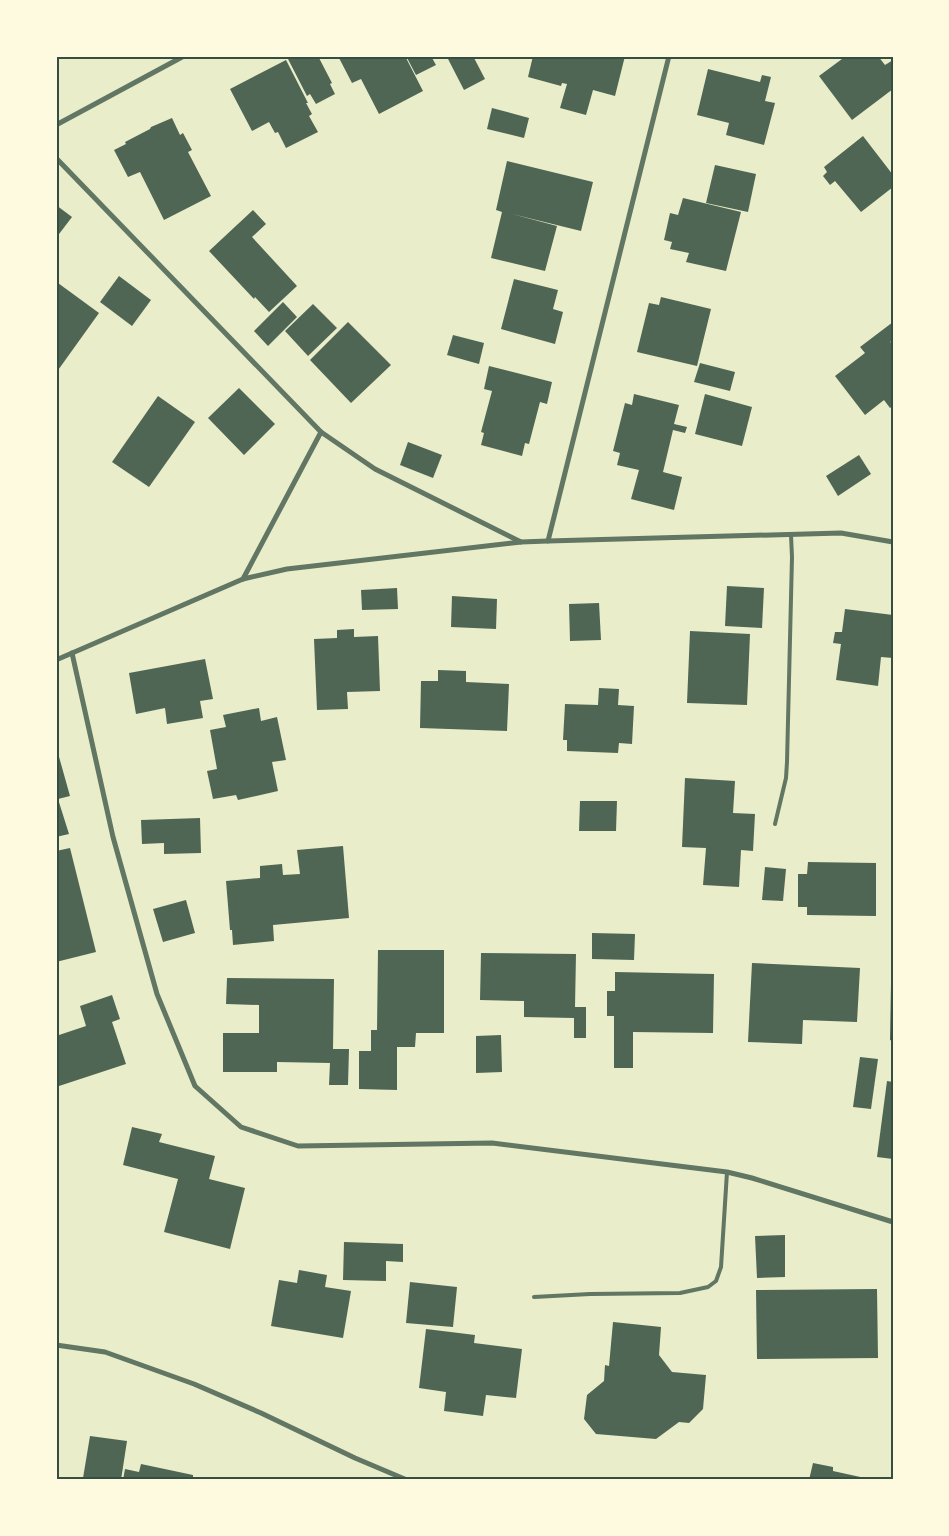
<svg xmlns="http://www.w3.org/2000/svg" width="949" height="1536" font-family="'Source Serif 4',serif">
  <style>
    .building { fill: #4f6655 }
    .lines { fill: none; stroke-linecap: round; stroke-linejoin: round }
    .service { stroke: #617663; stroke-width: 4 }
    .minor { stroke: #617663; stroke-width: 5 }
    .neatline { fill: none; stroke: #344e41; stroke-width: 2 }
  </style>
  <rect width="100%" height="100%" fill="#e9edc9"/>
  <g class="building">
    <polygon points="292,56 318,56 332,83 330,84 335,94 316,104 310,94 307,96 288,59"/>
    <polygon points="338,56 405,56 423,91 379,114 361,79 352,83"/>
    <polygon points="406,56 431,56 436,65 416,75"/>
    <polygon points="449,56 473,56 485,79 464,90 447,57"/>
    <polygon points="533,56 625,56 615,96 593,90 586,115 560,108 567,84 562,83 561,86 528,77"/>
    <polygon points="846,56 878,56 885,65 893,60 893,89 852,120 819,76"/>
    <polygon points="286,60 308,103 306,103 312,114 309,116 318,132 286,148 278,132 275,133 269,122 252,131 230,89"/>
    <polygon points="708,69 760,82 762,75 771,77 765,101 775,103 764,145 726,135 729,123 697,115"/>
    <polygon points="492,108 529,118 524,138 487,129"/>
    <polygon points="172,118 180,135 183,133 192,150 188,152 211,196 164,220 140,172 128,177 114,150 126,144 125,142 150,129 151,127"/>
    <polygon points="863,136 893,175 893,187 861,212 835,181 830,185 823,176 827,172 824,167"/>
    <polygon points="507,161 593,182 581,231 512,214 557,226 545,271 491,258 502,212 496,210"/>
    <polygon points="715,165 756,174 748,212 706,203"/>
    <polygon points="683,198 741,212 726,271 686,262 689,253 670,249 672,242 664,240 670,213 678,215"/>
    <polygon points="56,205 72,217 56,238"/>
    <polygon points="253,210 266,224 252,237 297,286 269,312 255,297 254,299 209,251"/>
    <polygon points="119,276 151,300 132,326 100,302"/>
    <polygon points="514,279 558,290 553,309 563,312 555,344 501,329"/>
    <polygon points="58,283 99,313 56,373 56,285"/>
    <polygon points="661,297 711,309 697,366 637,352 649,303 659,305"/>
    <polygon points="283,302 297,317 268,346 254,331"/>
    <polygon points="313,304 337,328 308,356 285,331"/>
    <polygon points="348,322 391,365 351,403 310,360"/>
    <polygon points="893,322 893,340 890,342 893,343 893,406 890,408 884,400 865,415 835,376 865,353 860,347"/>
    <polygon points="453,335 484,343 479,364 447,355"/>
    <polygon points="700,363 735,372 730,391 694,382"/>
    <polygon points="489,366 552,382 547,404 540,402 529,444 525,443 522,456 481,445 484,433 481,432 492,391 484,389"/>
    <polygon points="239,388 275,424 244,455 208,418"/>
    <polygon points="634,394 679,405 674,424 687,427 685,433 673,430 663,472 682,477 674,510 631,499 639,470 617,465 620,453 613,451 625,403 632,405"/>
    <polygon points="705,394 752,407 742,446 695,434"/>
    <polygon points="158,396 195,422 149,487 112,462"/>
    <polygon points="408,442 442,455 433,478 400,465"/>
    <polygon points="859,455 871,474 838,496 826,476"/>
    <polygon points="727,586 764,588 762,628 725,626"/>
    <polygon points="397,588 398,609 362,610 361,590"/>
    <polygon points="452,596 497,599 496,629 451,627"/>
    <polygon points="599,603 601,640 570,641 569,604"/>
    <polygon points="845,609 893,615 893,658 881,657 878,686 836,680 841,644 833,643 835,632 842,632"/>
    <polygon points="354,629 354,637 378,636 380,691 347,692 348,709 317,710 314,639 337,638 337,630"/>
    <polygon points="690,631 750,634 747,705 687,703"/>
    <polygon points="205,659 213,699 200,701 203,718 167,724 165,708 136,714 129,673"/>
    <polygon points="438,670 466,671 466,682 509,684 507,731 420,728 421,681 438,681"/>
    <polygon points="599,688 619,689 618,705 634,706 632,744 619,743 618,753 567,751 567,740 563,740 565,704 598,705"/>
    <polygon points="259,708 261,721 277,717 286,760 272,762 278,791 238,800 236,795 213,799 207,771 217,769 210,730 226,727 223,715"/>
    <polygon points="56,746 70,796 58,799 69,834 56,837"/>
    <polygon points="685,778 735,781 733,813 755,814 753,851 741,850 739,887 703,885 706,848 682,847"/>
    <polygon points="580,801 617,801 616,831 579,831"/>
    <polygon points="200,818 201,853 164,854 164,843 142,844 141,820"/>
    <polygon points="343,846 349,918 273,925 274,941 233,945 232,930 230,930 226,881 260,878 260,866 282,864 283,875 300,874 297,850"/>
    <polygon points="70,848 96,952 56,962 56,851"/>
    <polygon points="808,862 876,863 876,916 807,915 807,907 798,907 798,874 807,874"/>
    <polygon points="765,867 786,869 783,901 762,900"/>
    <polygon points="186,900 195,933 163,942 153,909"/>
    <polygon points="592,933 635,934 634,960 592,959"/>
    <polygon points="378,950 444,950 444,1033 416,1033 415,1047 397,1047 397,1090 359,1089 359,1051 371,1051 371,1030 377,1030"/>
    <polygon points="481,953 576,954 575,1007 586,1007 586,1038 574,1038 574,1018 524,1017 524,1001 480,1000"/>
    <polygon points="752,963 860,968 857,1022 803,1020 802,1044 748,1042"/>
    <polygon points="615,972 714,974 713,1033 633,1032 633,1068 614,1068 614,1016 607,1016 607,991 615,991"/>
    <polygon points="227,978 334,979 333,1049 349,1049 348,1085 329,1085 330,1063 277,1062 277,1072 223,1072 223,1033 259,1033 259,1005 226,1004"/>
    <polygon points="891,984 893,984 893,1041 890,1040"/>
    <polygon points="112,995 120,1019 112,1022 126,1064 56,1087 56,1036 86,1026 80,1006"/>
    <polygon points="501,1035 502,1072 476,1073 476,1036"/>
    <polygon points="860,1057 878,1059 871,1109 853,1107"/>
    <polygon points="887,1081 893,1082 893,1159 877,1157"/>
    <polygon points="132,1127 162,1134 159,1142 215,1156 209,1179 245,1188 230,1249 164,1232 178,1179 123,1165"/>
    <polygon points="785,1235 785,1277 757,1278 755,1236"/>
    <polygon points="344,1242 403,1244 403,1262 386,1261 386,1281 343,1280"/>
    <polygon points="299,1270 327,1275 325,1287 351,1291 343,1338 271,1326 279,1280 297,1283"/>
    <polygon points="410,1282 457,1287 453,1327 406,1323"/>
    <polygon points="877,1289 878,1358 757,1359 756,1290"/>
    <polygon points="613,1322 661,1327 659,1355 672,1372 706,1375 703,1409 689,1423 679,1422 656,1439 596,1434 584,1419 587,1395 604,1381 605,1365 609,1366"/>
    <polygon points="426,1329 475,1335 474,1343 522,1349 516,1398 486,1395 483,1416 444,1411 446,1392 419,1388"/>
    <polygon points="90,1436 127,1441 121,1480 98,1480 83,1478"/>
    <polygon points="813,1463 833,1467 833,1471 874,1480 809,1480"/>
    <polygon points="141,1464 193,1475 193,1480 123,1480 125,1469 139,1472"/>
  </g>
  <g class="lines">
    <g class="service">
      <polyline points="775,824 786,778 787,762 792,557 791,535"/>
      <polyline points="534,1297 590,1294 680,1293 708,1287 716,1281 721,1267 727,1172"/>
    </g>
    <g class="minor">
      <polyline points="56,125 184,56"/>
      <polyline points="56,158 321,432 375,469 521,542"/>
      <polyline points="548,541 669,56"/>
      <polyline points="243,579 321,432"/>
      <polyline points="72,653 113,837 157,994 195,1086 241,1127 298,1146 492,1143 727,1172 752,1178 893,1222"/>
      <polyline points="56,660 243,579 287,569 521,542 548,541 841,533 893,542"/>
      <polyline points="56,1345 105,1352 194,1384 261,1413 355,1458 407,1480"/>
    </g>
  </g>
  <rect width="949" height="1536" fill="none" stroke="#fefae0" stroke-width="115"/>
  <rect x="58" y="58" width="834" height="1420" class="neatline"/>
</svg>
